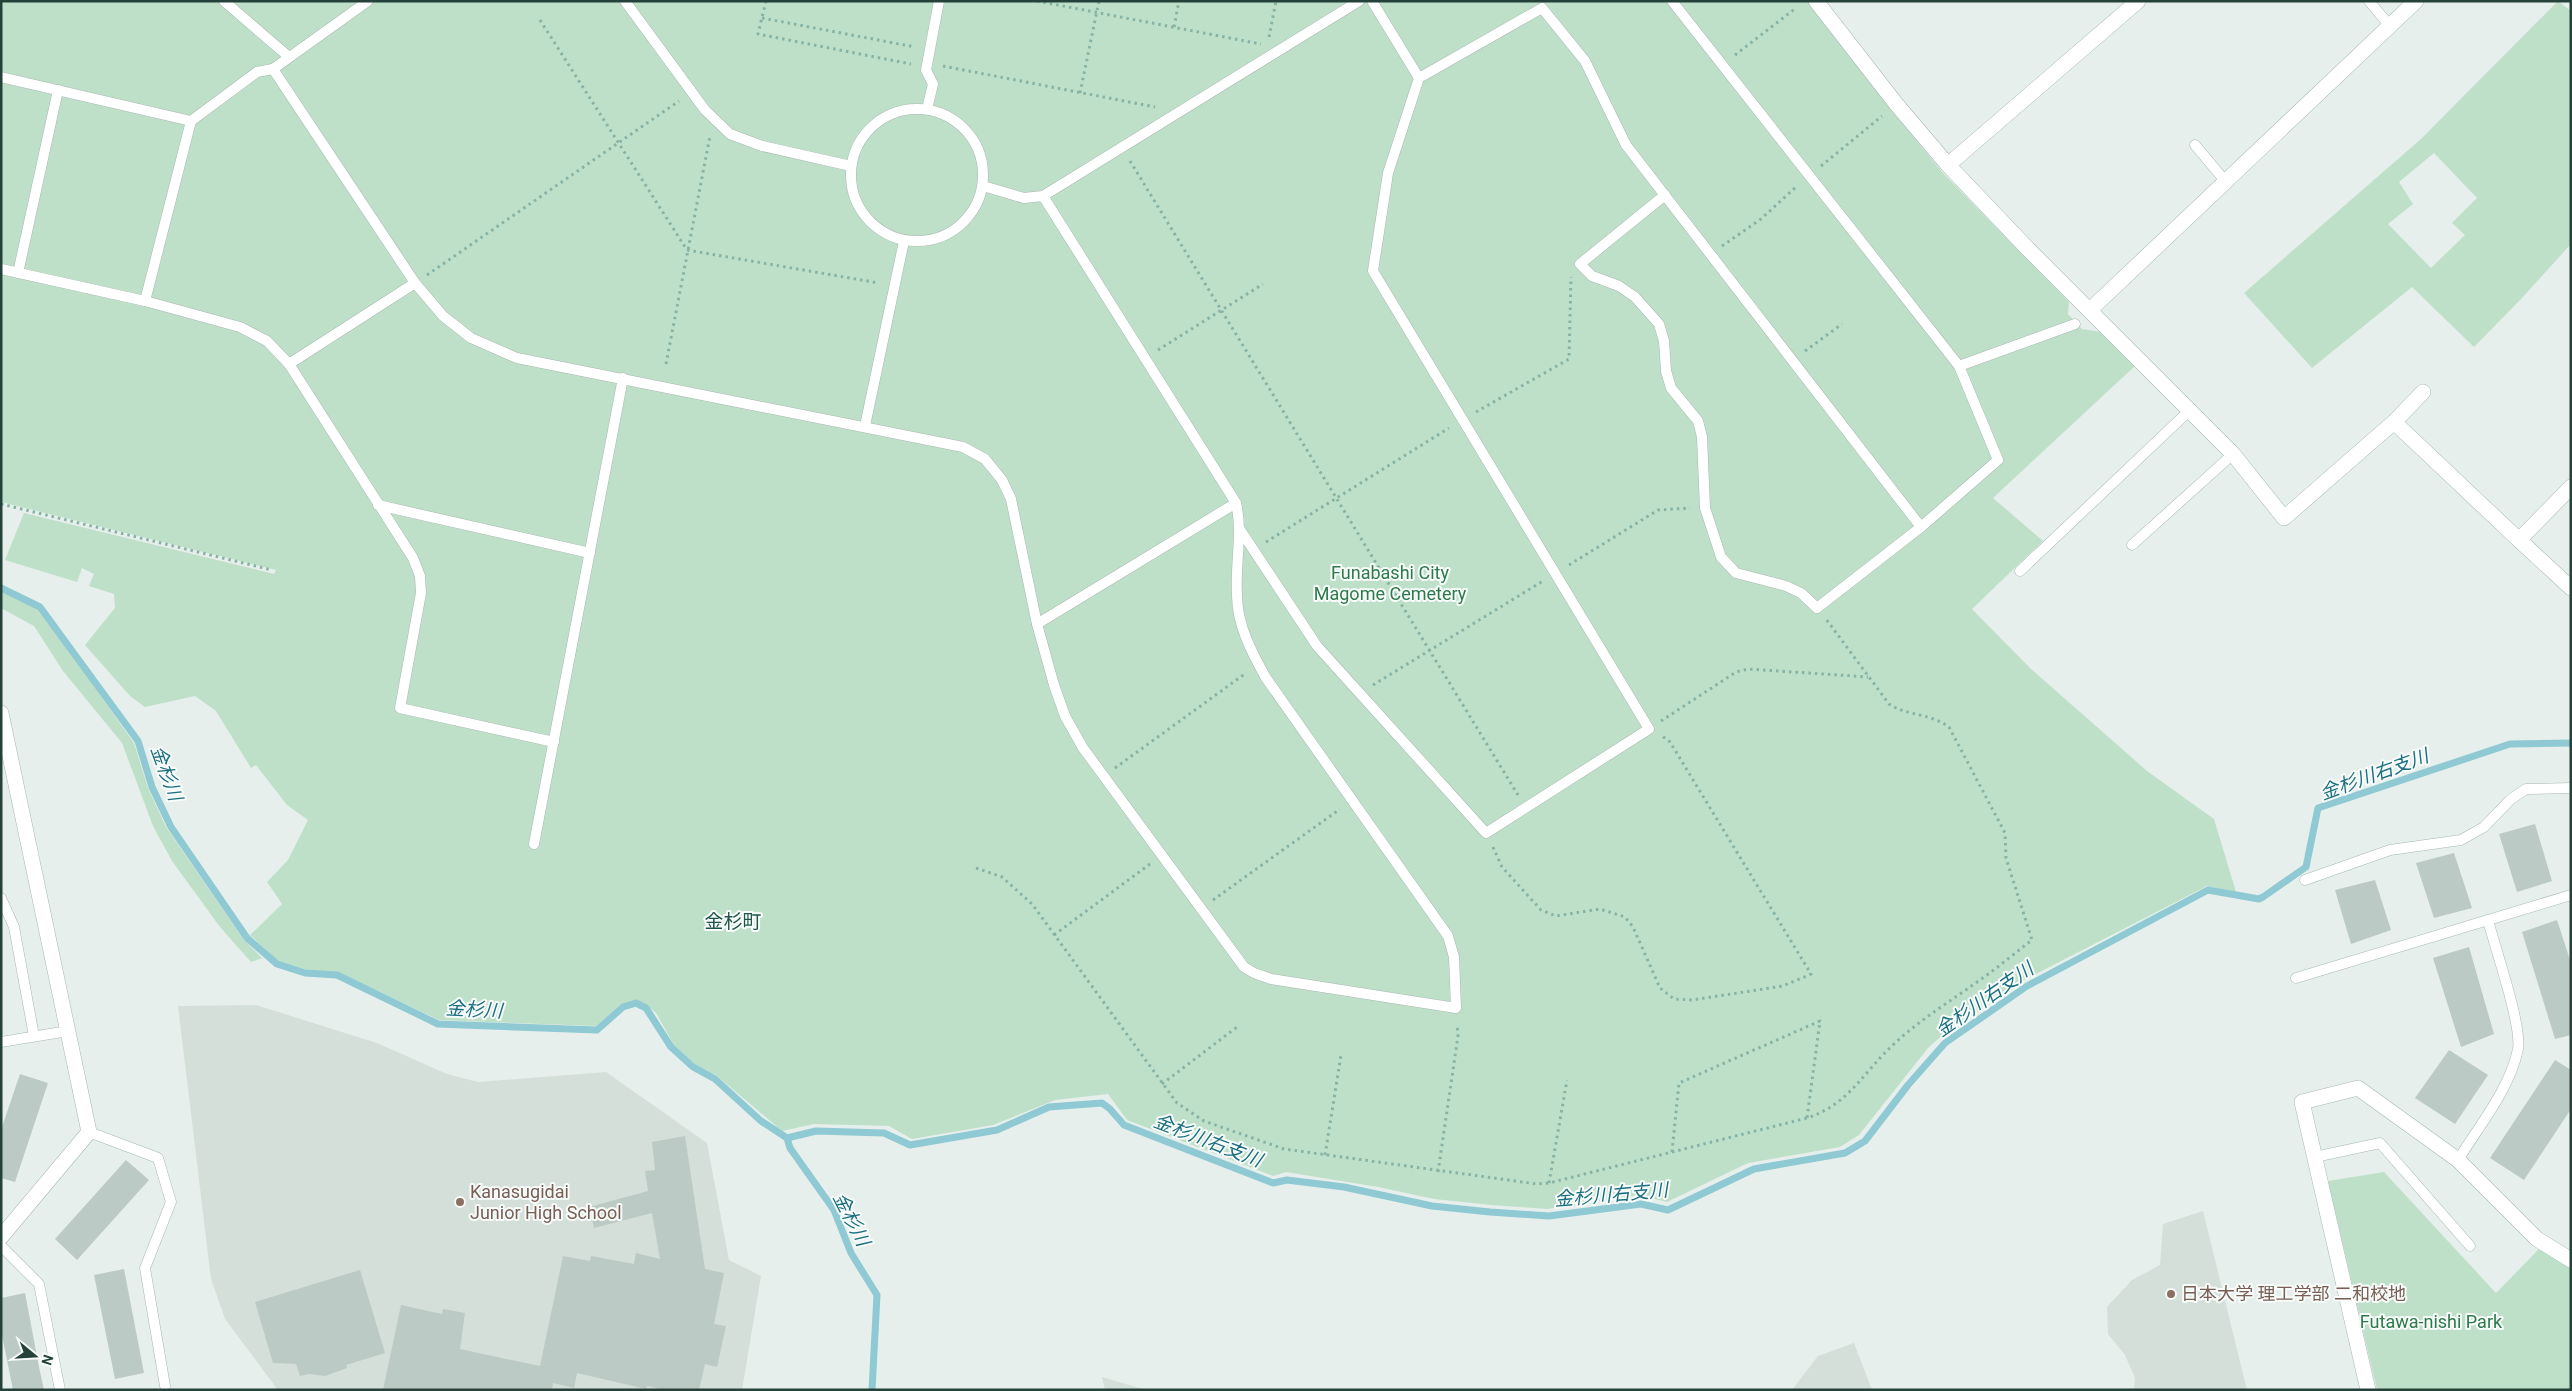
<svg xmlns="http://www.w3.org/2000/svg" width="2572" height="1391" font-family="Roboto,'Noto Sans JP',sans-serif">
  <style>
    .built { fill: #d4dfda }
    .green { fill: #bfe0c8; fill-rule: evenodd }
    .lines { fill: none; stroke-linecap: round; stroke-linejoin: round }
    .stream { stroke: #8ec9d4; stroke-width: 7 }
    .building { fill: #bbcac4 }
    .service-casing { stroke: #a8b8b2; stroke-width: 11 }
    .minor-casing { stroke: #a8b8b2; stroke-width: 16 }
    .path { stroke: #86b3a5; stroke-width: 3; stroke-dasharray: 2.5 4; stroke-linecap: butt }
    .service { stroke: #fff; stroke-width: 10 }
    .minor { stroke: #fff; stroke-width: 15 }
    .education-dot { fill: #8d6e63; stroke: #f7fbf9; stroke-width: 2 }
    .labels { text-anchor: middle; stroke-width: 4; stroke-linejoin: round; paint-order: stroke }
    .park-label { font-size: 18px; fill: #2d7a4b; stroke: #f7fbf9 }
    .education-label { font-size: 18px; fill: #785e54; stroke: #f7fbf9; text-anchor: start }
    .water-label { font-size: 19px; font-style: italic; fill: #1c6f80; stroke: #f7fbf9 }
    .neighbourhood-label { font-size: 19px; fill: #1f5548; stroke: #f7fbf9 }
  </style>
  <rect width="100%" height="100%" fill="#e6efeb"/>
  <g class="built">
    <polygon points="256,1005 377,1043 447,1074 478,1082 606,1072 707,1143 729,1260 761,1276 742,1390 278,1390 225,1319 211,1279 178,1006"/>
    <polygon points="2203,1211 2247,1390 2134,1390 2135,1378 2125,1355 2108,1334 2107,1307 2132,1280 2160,1265 2163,1224"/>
    <polygon points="1854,1343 1872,1390 1792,1390 1818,1356"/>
    <polygon points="1102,1377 1146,1390 1105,1390"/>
  </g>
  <g class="green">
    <polygon points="1,1 1811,1 1892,110 1942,172 2069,302 2068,314 2082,329 2102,332 2136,365 1993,498 2043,541 1972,609 2030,668 2147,771 2214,819 2236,892 2207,886 2024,980 1938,1039 1928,1048 1859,1135 1840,1147 1748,1163 1667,1202 1639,1195 1547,1209 1491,1205 1434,1199 1378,1187 1286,1172 1273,1176 1127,1120 1108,1094 1055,1100 993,1125 912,1139 889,1126 814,1124 782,1131 716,1075 700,1069 674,1045 656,1013 644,1003 636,1000 620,1005 596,1026 439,1020 344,975 306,970 279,962 250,935 282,904 267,882 288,860 308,820 287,805 256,765 251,768 216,711 195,696 145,707 130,696 85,645 115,608 114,594 89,586 94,574 82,568 77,582 5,560 24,513 274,574 276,570 1,502"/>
    <path d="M2558,1l13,10v233l-50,55 -47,48 -62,-60 -100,81 -68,-75 177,-154zM2434,153l43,45 -25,25 13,12 -34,33 -43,-44 25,-20 -14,-22z"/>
    <polygon points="1,592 40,610 134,743 148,788 166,827 244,940 262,958 251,962 220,927 172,861 153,826 122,743 63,671 34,626 1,608"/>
    <polygon points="2384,1172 2496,1293 2539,1249 2571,1269 2571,1390 2377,1390 2328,1181"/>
  </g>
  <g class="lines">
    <g class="stream">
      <polyline points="1,588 40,607 138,741 152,787 171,827 247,938 277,964 305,973 337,975 438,1024 597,1030 623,1007 636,1003 646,1008 671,1047 693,1067 715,1079 761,1121 787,1138 790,1148 834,1210 851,1253 877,1295 872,1390"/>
      <polyline points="787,1138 816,1131 884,1133 910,1145 997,1130 1049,1107 1102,1103 1110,1109 1124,1125 1273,1183 1287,1180 1344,1187 1432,1206 1490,1212 1549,1216 1641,1204 1668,1210 1754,1169 1845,1153 1865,1141 1908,1085 1945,1043 2027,986 2208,890 2259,899 2263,897 2306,867 2318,808 2510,744 2571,743"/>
    </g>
  </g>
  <g class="building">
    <polygon points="2535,824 2552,881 2517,892 2499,834"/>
    <polygon points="2454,853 2472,908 2434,918 2416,863"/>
    <polygon points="2375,880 2391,930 2351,944 2335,890"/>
    <polygon points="2557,920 2571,963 2571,1035 2555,1039 2522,932"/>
    <polygon points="2469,947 2494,1034 2461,1047 2433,958"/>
    <polygon points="2449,1050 2488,1075 2455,1124 2415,1098"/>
    <polygon points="2555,1060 2571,1070 2571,1109 2524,1180 2490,1158"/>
    <polygon points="20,1074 48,1083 15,1182 1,1178 1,1130"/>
    <polygon points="685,1136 705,1269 724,1273 714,1324 726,1326 717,1367 705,1364 699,1390 665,1390 647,1386 646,1389 577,1373 574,1388 553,1383 552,1390 383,1390 401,1305 442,1314 443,1309 465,1313 460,1349 540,1366 563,1256 590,1261 591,1256 634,1264 636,1253 660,1259 652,1213 594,1228 589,1207 648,1191 645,1171 655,1170 652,1142"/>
    <polygon points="126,1160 149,1180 77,1260 55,1239"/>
    <polygon points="124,1269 144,1373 115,1379 94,1275"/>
    <polygon points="360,1270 385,1353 346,1365 347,1368 325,1376 309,1374 300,1376 296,1364 273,1363 255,1302"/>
    <polygon points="25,1293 39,1367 44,1390 13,1390 1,1330 1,1298"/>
  </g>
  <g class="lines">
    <defs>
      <g id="service">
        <polyline points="224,1 289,57"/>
        <polyline points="625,1 705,110 730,134 762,146 851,166"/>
        <polyline points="1372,1 1419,78"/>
        <polyline points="2369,1 2390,26"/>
        <path d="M273,69l142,214 28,33 28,22 46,20 446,89 22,12 17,21 9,19 26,125 17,61 11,31 18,32 161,219 10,6 17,6 185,29 -2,-51 -6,-21 -182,-258c-14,-25 -29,-53 -29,-83 -2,-31 6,-62 -1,-92l-193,-307"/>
        <polyline points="1,77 191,121 257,72 273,69 368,1"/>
        <circle cx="917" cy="175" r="66"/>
        <polyline points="927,109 933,84 926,70 939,1"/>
        <polyline points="2195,145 2226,182"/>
        <polyline points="983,186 1024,198 1043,196 1359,1"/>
        <polyline points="1665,195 1580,264 1592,276 1619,286 1635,297 1659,324 1664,341 1666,371 1671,388 1698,421 1702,437 1705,508 1721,557 1736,573 1786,586 1801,593 1817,608 1921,527 1998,460 1959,366 1672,1"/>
        <polyline points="1,269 145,301 240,327 267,341 289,364 415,283"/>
        <polyline points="18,273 58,90"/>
        <polyline points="145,301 191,121"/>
        <polyline points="289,364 413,558 420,576 421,593 400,708 554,742"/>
        <polyline points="1959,366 2075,324"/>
        <polyline points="865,426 904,241"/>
        <polyline points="378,505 590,553"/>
        <polyline points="1239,528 1317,646 1486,833 1649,729 1373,271 1388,173 1419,78 1542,8 1585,61 1626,145 1921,527"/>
        <polyline points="2132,545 2233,454"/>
        <polyline points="2020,571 2190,410"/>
        <polyline points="1037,624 1236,503"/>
        <polyline points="534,844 623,378"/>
        <polyline points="2305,880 2390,850 2461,840 2484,827 2511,799 2526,789 2571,788"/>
        <polyline points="1,898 14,927 34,1036"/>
        <polyline points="2296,978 2571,895"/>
        <polyline points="1,1042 68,1031"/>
        <polyline points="89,1132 158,1158 171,1202 145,1268 165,1386"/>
        <polyline points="2315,1157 2380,1143 2470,1246"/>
        <path d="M2458,1160c21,-34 52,-71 60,-111 4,-24 -23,-101 -30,-129"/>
        <polyline points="1,1246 39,1284 60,1390"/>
      </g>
      <g id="minor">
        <polyline points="1816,1 1897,105 1948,165 2028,249 2233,454 2284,518 2394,422 2423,392"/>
        <polyline points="1948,165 2138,1"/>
        <polyline points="2090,310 2416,1"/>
        <polyline points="2394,422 2519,540 2571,487"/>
        <polyline points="2519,540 2571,588"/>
        <polyline points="1,713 89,1132 1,1237"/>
        <polyline points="2368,1390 2302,1102 2358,1088 2458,1160 2537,1239 2571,1260"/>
      </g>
    </defs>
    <use href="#service" class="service-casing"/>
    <use href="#minor" class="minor-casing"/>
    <g class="path">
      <polyline points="766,1 758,34 911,64"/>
      <polyline points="1037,1 1261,44"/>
      <polyline points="762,18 915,47"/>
      <polyline points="540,20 687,250 879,283"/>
      <polyline points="1174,27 1179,1"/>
      <polyline points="1269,37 1276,1"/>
      <polyline points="1735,55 1796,8"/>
      <polyline points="943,66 1155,107"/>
      <polyline points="1080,93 1099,1"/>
      <polyline points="1130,161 1518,795"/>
      <polyline points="1821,166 1882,116"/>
      <polyline points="1722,246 1761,219 1797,186"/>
      <polyline points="427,275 679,101"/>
      <polyline points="1158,350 1263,284"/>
      <polyline points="1805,351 1842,324"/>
      <polyline points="666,364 710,136"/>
      <polyline points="1476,412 1569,359 1571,277"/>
      <polyline points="1,504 272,570"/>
      <polyline points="1266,542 1449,428"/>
      <polyline points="1569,565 1658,510 1690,508"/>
      <polyline points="1373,685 1543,581"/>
      <polyline points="1661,721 1736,672 1748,669 1868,677"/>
      <polyline points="1115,768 1246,673"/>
      <polyline points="1493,847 1502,867 1541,910 1556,916 1600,909 1625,917 1633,927 1660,988 1674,999 1692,1000 1783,986 1811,974 1670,742 1662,736"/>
      <path d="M976,868l26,9 30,27 145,199 27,18 80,28 253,35 12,-1 258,-65c43,-14 56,-46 88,-75 27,-25 59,-44 89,-66 16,-11 32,-25 48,-37l-26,-82 -1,-25 -56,-106c-19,-14 -42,-11 -60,-23l-63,-85"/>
      <polyline points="1213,900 1340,809"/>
      <polyline points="1054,935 1150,864"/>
      <polyline points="1162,1084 1237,1027"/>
      <polyline points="1672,1152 1679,1083 1820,1021 1807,1118"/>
      <polyline points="1325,1155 1341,1055"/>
      <polyline points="1438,1172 1458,1036 1457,1024"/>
      <polyline points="1549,1183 1567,1080"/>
    </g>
    <use href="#service" class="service"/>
    <use href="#minor" class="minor"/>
  </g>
  <g class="education-dot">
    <circle cx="460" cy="1202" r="5"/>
    <circle cx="2171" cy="1294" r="5"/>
  </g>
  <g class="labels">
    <g class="park-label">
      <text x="1390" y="579">Funabashi City<tspan x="1390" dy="21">Magome Cemetery</tspan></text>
      <text x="2431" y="1328">Futawa-nishi Park</text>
    </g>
    <g class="education-label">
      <text x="470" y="1198">Kanasugidai<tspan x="470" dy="21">Junior High School</tspan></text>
      <text x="2181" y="1300">日本大学 理工学部 二和校地</text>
    </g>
    <g class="water-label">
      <text transform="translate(167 773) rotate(70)" y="7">金杉川</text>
      <text transform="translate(2374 774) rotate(-20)" y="7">金杉川右支川</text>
      <text transform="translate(1984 999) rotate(-35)" y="7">金杉川右支川</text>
      <text transform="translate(474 1009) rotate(3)" y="7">金杉川</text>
      <text transform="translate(1208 1140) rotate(21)" y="7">金杉川右支川</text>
      <text transform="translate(1611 1194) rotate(-5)" y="7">金杉川右支川</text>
      <text transform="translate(852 1219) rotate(63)" y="7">金杉川</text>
    </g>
    <g class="neighbourhood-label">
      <text x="733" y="928">金杉町</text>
    </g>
  </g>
  <rect width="2572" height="1391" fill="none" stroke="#24423a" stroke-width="5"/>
  <g transform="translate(35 1356) rotate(108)" stroke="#f7fbf9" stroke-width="4" paint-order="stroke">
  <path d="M0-4L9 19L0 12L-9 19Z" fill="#24423a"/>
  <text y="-8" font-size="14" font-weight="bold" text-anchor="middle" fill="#24423a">N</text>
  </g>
</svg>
